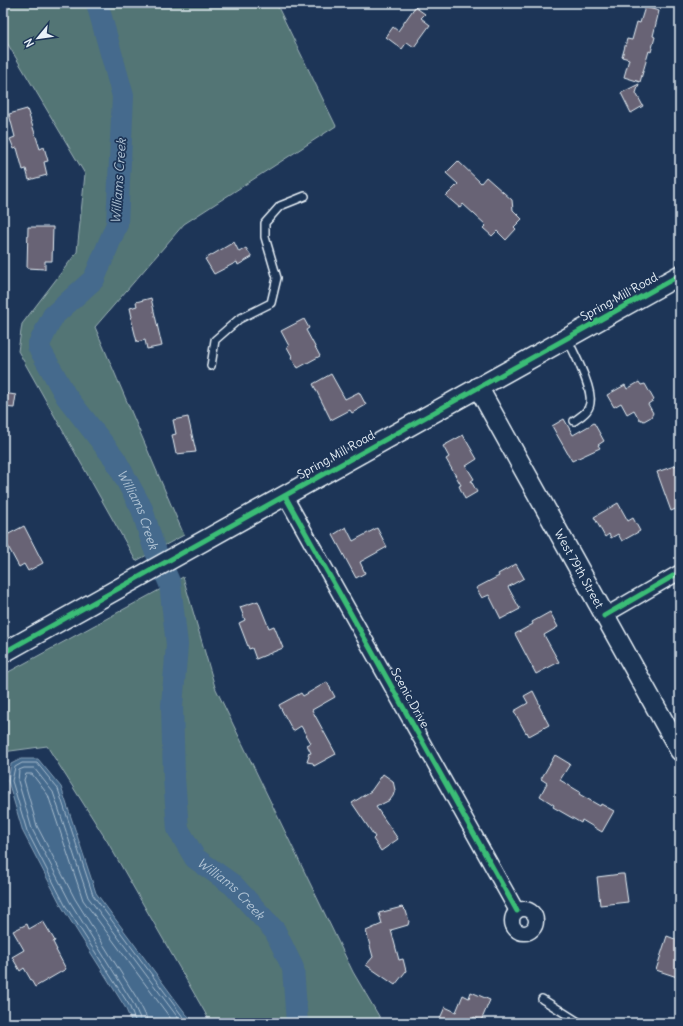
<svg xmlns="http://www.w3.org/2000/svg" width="683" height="1026" font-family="Delius,sans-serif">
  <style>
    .green { fill: #527474; stroke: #9db2b6 }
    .water { fill: #456a8d; stroke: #86a0b8 }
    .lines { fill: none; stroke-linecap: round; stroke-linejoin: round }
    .shore { stroke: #a7bbcd; stroke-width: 1 }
    .river { stroke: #456a8d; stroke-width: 22 }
    .building { fill: #686474; stroke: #e8f1f8 }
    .lane-casing { stroke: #e8f1f8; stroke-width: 10 }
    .street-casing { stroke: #e8f1f8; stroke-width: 17 }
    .secondary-casing { stroke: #e8f1f8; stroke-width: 22 }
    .lane { stroke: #1d3557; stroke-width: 7 }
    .street { stroke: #1d3557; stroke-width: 14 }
    .secondary { stroke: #1d3557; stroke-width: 19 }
    .cycleway-casing { stroke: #1d3557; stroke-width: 8 }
    .cycleway { stroke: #3abd76; stroke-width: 5 }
    .labels { text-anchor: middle; stroke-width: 3.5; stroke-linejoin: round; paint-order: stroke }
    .street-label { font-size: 12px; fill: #e8f1f8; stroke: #1d3557 }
    .water-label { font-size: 13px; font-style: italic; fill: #afc2d3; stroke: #1d3557 }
  </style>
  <rect width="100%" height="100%" fill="#1d3557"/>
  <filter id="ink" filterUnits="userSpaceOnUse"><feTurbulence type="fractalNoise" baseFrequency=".025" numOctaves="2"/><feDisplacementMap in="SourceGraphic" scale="8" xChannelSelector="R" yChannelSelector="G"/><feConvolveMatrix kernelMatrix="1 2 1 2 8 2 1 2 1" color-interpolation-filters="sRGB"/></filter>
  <g filter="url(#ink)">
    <g class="green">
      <polygon points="3,3 276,3 336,126 184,224 95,327 184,535 136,561 18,351 22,324 77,252 85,174 3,36"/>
      <polygon points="183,577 215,687 353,972 383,1023 211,1023 107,841 47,746 3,752 3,675"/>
    </g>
    <polygon class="water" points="21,759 38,759 61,787 96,893 186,1014 196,1023 132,1023 125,1007 62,907 23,832 8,781 11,764"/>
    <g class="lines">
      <g class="shore">
        <polyline points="136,1023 129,1005 65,905 27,831 12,781 15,767 22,763 37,763 58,789 93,895 183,1017 190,1023"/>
        <polyline points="141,1023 140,1018 133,1003 70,902 32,829 18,781 19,770 24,768 34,768 53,792 88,897 182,1023"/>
        <polyline points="147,1023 146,1016 138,1000 75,899 37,826 24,780 26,774 32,774 48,795 83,900 174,1023"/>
      </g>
      <path class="river" id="s1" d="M97,3l26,93 -6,128 -23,55 -41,37 -15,30 28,50 49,63 27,50 11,36 17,39 7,61 -5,61 2,72 4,51 17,29 38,27 42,46 18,37 4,55"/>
    </g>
    <g class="building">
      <polygon points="415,7 425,14 421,18 430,25 414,47 407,42 402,49 386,37 393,27 398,31"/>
      <polygon points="645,7 659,11 653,36 655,37 651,52 649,51 640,82 624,77 629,59 622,57 627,39 632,40 637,22 640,23"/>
      <polygon points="639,84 636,93 643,106 631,113 621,93"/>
      <polygon points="27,109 40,149 44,147 48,161 44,162 47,175 29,180 26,169 23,170 17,148 14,149 10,139 15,137 9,114"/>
      <polygon points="458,161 481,183 486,177 512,200 513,210 522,219 514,227 516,229 506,240 497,231 492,236 483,228 486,225 463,204 460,208 446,196 458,184 446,173"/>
      <polygon points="28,227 53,227 52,261 45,261 45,269 27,268"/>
      <polygon points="234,242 239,252 246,248 252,257 238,265 237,262 214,274 205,259"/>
      <polygon points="151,298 162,346 147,349 145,340 137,342 131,318 132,317 130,308 137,306 136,302"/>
      <polygon points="304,319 309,328 306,330 320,356 298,368 297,366 296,366 291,357 292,356 287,347 289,346 281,331"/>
      <polygon points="331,374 345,399 359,392 366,405 352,413 350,410 331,420 313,384"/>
      <polygon points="639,382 641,385 645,384 654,400 648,404 653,413 651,417 644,421 639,419 634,410 627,414 621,403 614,407 607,395 625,385 627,389"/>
      <polygon points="3,393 16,395 14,408 3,407"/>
      <polygon points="188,417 196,452 176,454 172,435 176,434 173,420"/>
      <polygon points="564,419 573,435 594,423 604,441 598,445 600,448 572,461 552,426"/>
      <polygon points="463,435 477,459 466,466 474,479 471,481 477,492 465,499 459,486 461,485 446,459 449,457 443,446"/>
      <polygon points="680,464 680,489 676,490 680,500 680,507 671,511 657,472"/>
      <polygon points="618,503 628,521 633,518 640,531 622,541 618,534 611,538 609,534 605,537 594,517"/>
      <polygon points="24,526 43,563 28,571 24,564 19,567 3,537"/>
      <polygon points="346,527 353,541 377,528 387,547 360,562 365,573 356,578 333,535"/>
      <polygon points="516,564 524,578 508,587 520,609 501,619 489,595 482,598 476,588 499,576 498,574"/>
      <polygon points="258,601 269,628 274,626 283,648 256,659 252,648 249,649 239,623 245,620 240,607"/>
      <polygon points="550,612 558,627 544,635 559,662 536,674 515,634 533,624 532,622"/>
      <polygon points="327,682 335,697 312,710 336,754 314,766 313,763 307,762 309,756 308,754 311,753 307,745 311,743 301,726 293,731 279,705 301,693 303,696"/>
      <polygon points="533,691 540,705 539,706 549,725 529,736 527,732 526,733 514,711 528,703 524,696"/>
      <polygon points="555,755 570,764 560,780 580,792 579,794 600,806 601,804 614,811 602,832 582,820 581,823 553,807 554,805 540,796 547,783 541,779"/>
      <polygon points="383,774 393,781 395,790 393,796 390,800 376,807 398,839 381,851 373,839 375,837 352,803 371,791"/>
      <polygon points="621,874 624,874 628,902 600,905 597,877"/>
      <polygon points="402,907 406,911 409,921 408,925 391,930 399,960 403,959 406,971 395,985 366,965 373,957 366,931 382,924 379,913"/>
      <polygon points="43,921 55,941 53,942 57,950 56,950 66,969 35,987 24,968 20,971 12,957 24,950 13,931 27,924 29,929"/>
      <polygon points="667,936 680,941 680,978 656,970"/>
      <polygon points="471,992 490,1000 481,1021 474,1017 471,1023 438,1023 445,1007 456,1012 463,995 469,998"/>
    </g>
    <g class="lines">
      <defs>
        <g id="lane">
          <path d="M567,338c7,15 26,50 23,65 -1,9 -10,14 -16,18"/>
          <polyline points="211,366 215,340 239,319 271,303 277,278 265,237 265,223 280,206 305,196"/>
          <polyline points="542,999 580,1023"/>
        </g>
        <g id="street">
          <polyline points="285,496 517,911"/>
          <polyline points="604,616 680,572"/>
          <circle cx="524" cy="921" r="12"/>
        </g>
        <g id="secondary">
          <path id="s2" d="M478,387l202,364"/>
          <polyline points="3,653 680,275"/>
        </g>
      </defs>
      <use href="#lane" class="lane-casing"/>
      <use href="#street" class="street-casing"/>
      <use href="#secondary" class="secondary-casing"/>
      <use href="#lane" class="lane"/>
      <use href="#street" class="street"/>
      <use href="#secondary" class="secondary"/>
      <defs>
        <g id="cycleway">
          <polyline points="285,496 517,911"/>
          <polyline points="604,616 680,572"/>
          <polyline points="3,653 680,275"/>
        </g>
      </defs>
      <use href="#cycleway" class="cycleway-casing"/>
      <use href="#cycleway" class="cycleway"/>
    </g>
  </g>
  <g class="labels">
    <g class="street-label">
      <text transform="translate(619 297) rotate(-29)" y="4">Spring Mill Road</text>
      <text transform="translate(336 455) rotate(-29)" y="4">Spring Mill Road</text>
      <text dy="4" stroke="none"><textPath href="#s2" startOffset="208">West 79th Street</textPath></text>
      <text transform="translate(410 698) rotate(61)" y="4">Scenic Drive</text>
    </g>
    <g class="water-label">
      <text transform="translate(118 181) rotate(-86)" y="5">Williams Creek</text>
      <text dy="5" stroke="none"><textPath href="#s1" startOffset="566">Williams Creek</textPath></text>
      <text dy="5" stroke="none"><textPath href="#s1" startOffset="974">Williams Creek</textPath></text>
    </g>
  </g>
  <rect width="683" height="1026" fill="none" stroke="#1d3557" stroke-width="16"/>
  <rect x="8" y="8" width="667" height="1010" fill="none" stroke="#e8f1f8" stroke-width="1.5" filter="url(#ink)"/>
  <g transform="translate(38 38) rotate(241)" stroke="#1d3557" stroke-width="3" paint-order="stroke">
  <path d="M0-3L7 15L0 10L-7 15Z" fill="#e8f1f8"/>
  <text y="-6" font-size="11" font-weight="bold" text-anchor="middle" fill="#e8f1f8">N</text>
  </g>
</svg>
